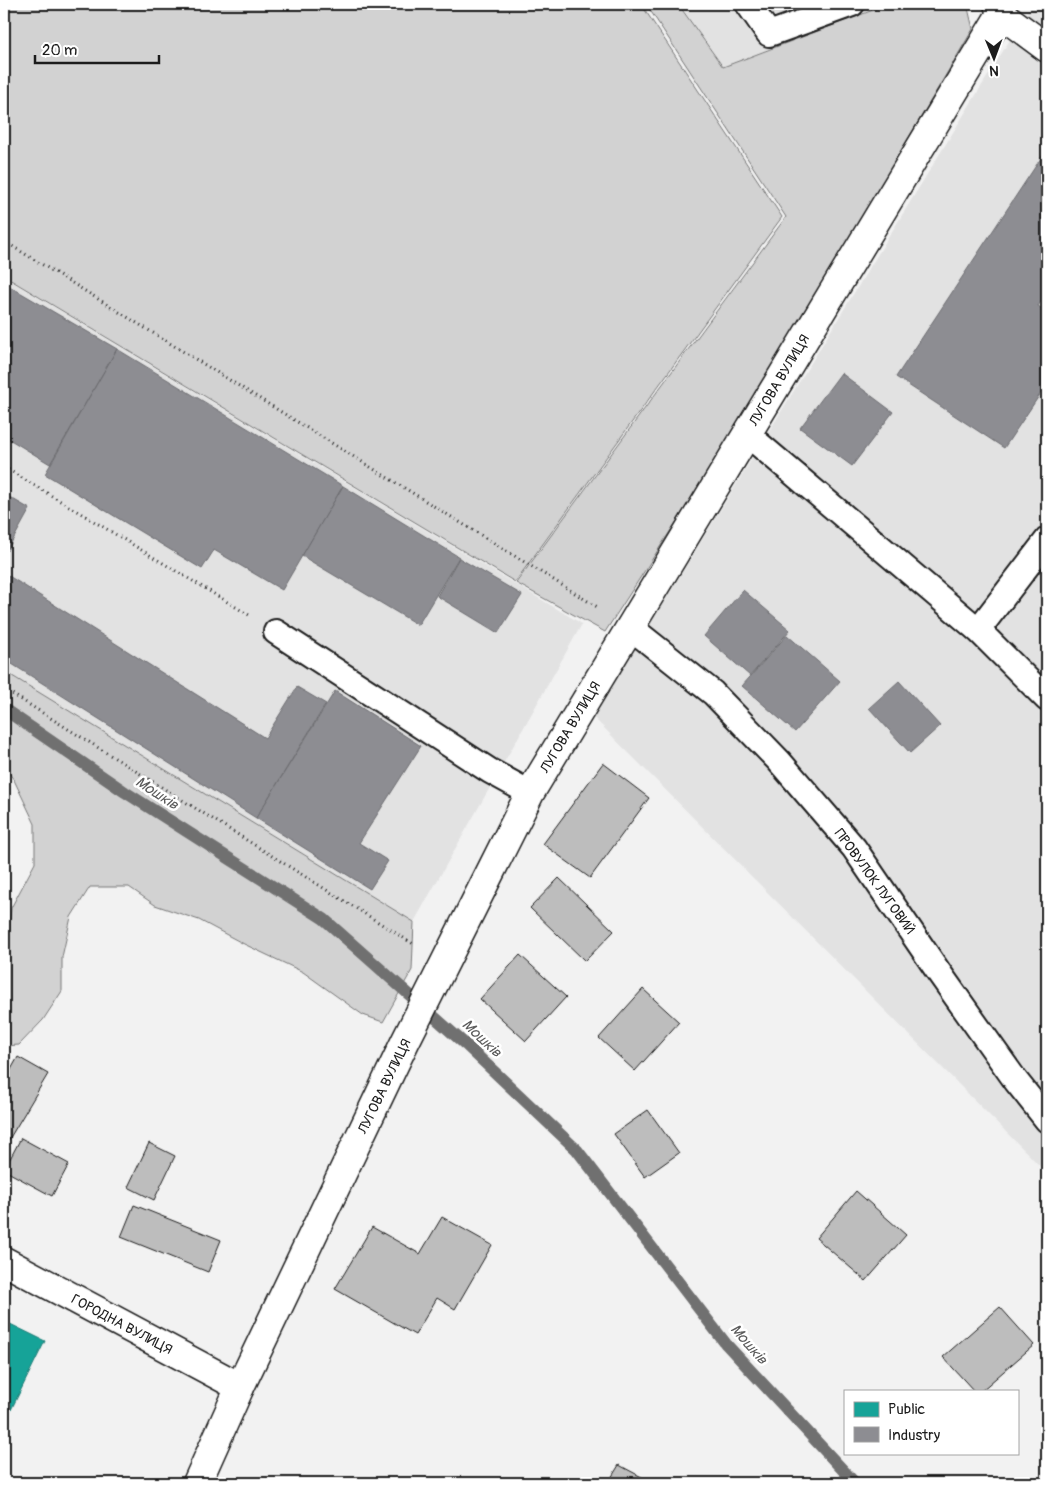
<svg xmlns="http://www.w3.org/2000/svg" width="1051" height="1487" font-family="Pangolin,sans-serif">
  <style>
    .built { fill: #e2e2e2 }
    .green { fill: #d2d2d2; stroke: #777 }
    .public { fill: #17a398; stroke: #187a73 }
    .industry { fill: #8d8d92; stroke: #6b6b6f }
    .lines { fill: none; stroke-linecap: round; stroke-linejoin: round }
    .stream { stroke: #707070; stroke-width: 12 }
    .building { fill: #bdbdbd; stroke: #1c1c1c }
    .lane-casing { stroke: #1c1c1c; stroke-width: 28 }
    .street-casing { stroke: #1c1c1c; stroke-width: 31 }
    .path { stroke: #1c1c1c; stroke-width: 3; stroke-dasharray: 1 4; stroke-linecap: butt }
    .lane { stroke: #fff; stroke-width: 24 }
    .street { stroke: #fff; stroke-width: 28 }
    .labels { text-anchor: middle; stroke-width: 5; stroke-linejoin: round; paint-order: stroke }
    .street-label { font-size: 14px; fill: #1c1c1c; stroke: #fff }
    .water-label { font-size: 15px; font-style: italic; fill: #5b5b5b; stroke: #fff }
  </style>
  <rect width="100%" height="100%" fill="#f2f2f2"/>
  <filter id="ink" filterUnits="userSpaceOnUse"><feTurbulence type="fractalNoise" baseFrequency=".02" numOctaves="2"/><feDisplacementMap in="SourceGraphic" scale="10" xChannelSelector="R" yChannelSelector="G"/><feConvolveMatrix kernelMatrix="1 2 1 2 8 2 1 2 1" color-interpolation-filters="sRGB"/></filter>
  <g filter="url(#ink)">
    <g class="built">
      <polygon points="679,4 886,4 723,67"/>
      <polygon points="1032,4 1044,4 1047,6 1047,1173 593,717"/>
      <polygon points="4,277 582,624 414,922 4,671"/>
    </g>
    <g class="green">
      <polygon points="4,4 641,4 782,217 515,582 4,276"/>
      <polygon points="646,4 678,4 723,67 889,4 967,4 973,29 737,428 605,632 516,583 786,217"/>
      <polygon points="4,671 414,922 412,970 383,1022 363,1015 303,972 244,944 199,920 155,905 129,887 90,887 71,917 62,957 62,991 43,1020 19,1045 4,1046 4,956 7,948 11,908 35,863 35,824 14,780 4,766"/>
    </g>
    <polygon class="public" points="4,1321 45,1341 6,1420 4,1419"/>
    <g class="industry">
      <polygon points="1047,149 1047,293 1038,306 1047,312 1047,384 1004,448 896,377"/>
      <polygon points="4,283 117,349 50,464 4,436"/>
      <polygon points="117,349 343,486 282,590 214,550 202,569 45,474"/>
      <polygon points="841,373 893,412 852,466 800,428"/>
      <polygon points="343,486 459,557 418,625 302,556"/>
      <polygon points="4,494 30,509 4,556"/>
      <polygon points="459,558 522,595 498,633 437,596"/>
      <polygon points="4,573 265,738 297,687 326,704 256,818 4,659"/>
      <polygon points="743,590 790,630 750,676 704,636"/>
      <polygon points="787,635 840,681 795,732 742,686"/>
      <polygon points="899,681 940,726 910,753 869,708"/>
      <polygon points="335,691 421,746 359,843 388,861 370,889 256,818"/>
    </g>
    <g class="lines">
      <polyline class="stream" points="4,709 125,792 324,919 466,1045 577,1150 726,1344 855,1483"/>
    </g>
    <g class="building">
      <polygon points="603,763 649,798 590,878 543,844"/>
      <polygon points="559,878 614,931 585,961 530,908"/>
      <polygon points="520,955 566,997 526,1041 480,999"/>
      <polygon points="643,989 679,1022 635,1071 599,1038"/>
      <polygon points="18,1057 48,1074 5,1146 4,1145 4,1082"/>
      <polygon points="648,1110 679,1153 645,1177 614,1134"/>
      <polygon points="21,1138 69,1164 52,1196 4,1170"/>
      <polygon points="149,1143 175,1156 154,1200 128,1187"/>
      <polygon points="856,1191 906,1235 866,1281 816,1238"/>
      <polygon points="134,1205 221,1240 208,1272 121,1237"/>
      <polygon points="442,1217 492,1245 455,1309 437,1298 415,1335 335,1289 372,1227 420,1254"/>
      <polygon points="1000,1307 1034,1345 981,1391 974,1391 943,1357"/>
      <polygon points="619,1465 653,1483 608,1483"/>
    </g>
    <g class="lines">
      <defs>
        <g id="lane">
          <polyline points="748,4 769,34 852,4"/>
          <polyline points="747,434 978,630 1047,699"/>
          <polyline points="630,627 713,693 779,761 854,848 940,974 1016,1081 1047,1120"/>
          <polyline points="978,630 1047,540"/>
          <polyline points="276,632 490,771 530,793"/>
        </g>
        <g id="street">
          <polyline points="1001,14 1047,48"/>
          <polyline points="4,1261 240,1387"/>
          <polyline points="197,1483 240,1387 405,1042 530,793 1001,14 998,4"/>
        </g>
      </defs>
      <use href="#lane" class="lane-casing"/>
      <use href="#street" class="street-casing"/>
      <g class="path">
        <polyline points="4,241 599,608"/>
        <polyline points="4,467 249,615"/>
        <polyline points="4,689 415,945"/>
      </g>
      <use href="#lane" class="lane"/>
      <use href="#street" class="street"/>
    </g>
  </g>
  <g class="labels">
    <g class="street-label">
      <text transform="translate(779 380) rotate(-59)" y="5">ЛУГОВА ВУЛИЦЯ</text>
      <text transform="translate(570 727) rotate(-59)" y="5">ЛУГОВА ВУЛИЦЯ</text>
      <text transform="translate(875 881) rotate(54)" y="5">ПРОВУЛОК ЛУГОВИЙ</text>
      <text transform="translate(384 1086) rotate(-64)" y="5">ЛУГОВА ВУЛИЦЯ</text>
      <text transform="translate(122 1324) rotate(28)" y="5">ГОРОДНА ВУЛИЦЯ</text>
    </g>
    <g class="water-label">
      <text transform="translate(157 793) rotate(33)" y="5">Мошків</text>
      <text transform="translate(482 1038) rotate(43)" y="5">Мошків</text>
      <text transform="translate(749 1344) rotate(49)" y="5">Мошків</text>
    </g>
  </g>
  <rect width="1051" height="1487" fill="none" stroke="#fff" stroke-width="20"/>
  <rect x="10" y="10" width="1031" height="1467" fill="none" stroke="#1c1c1c" stroke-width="2" filter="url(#ink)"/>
  <rect x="844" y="1390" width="175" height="65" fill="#ffffff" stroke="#a4a4a4"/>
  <rect x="854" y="1402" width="25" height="15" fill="#17a398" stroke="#a4a4a4"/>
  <text x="888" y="1414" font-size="15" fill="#1c1c1c">Public</text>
  <rect x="854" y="1427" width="25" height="15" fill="#8d8d92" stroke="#a4a4a4"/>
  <text x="888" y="1440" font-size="15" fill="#1c1c1c">Industry</text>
  <g transform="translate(994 58) rotate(179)" stroke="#ffffff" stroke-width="4" paint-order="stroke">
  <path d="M0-4L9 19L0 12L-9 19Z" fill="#1c1c1c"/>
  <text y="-8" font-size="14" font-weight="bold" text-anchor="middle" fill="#1c1c1c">N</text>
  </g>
  <path d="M35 55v8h124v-8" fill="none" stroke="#1c1c1c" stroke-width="2.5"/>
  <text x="42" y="55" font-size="15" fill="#1c1c1c" stroke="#ffffff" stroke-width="4" paint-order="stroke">20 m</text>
</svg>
